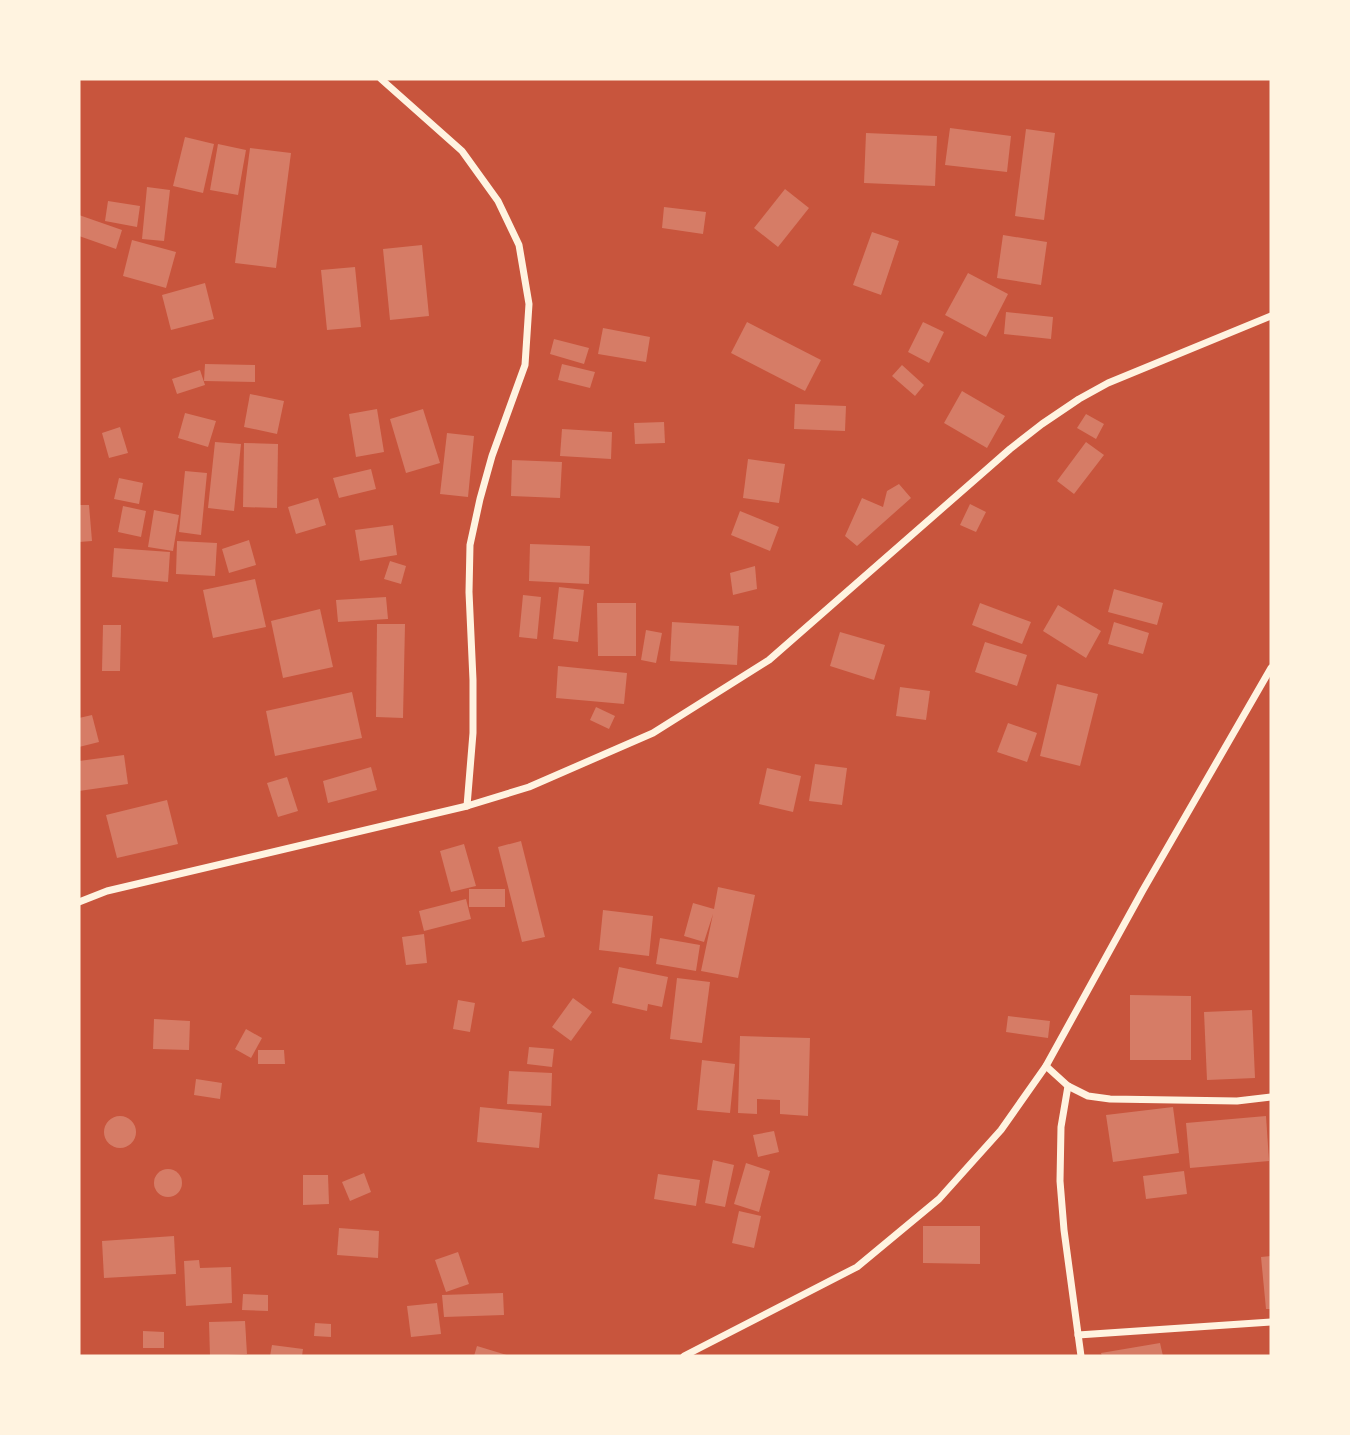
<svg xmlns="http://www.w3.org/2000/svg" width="1350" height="1435" font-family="'DM Sans',sans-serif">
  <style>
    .building { fill: #d67c66 }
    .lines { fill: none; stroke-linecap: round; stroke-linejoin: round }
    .minor { stroke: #fff3e0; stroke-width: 7 }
  </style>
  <rect width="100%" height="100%" fill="#c8553d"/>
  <g class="building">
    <polygon points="950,128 1011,136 1007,172 945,165"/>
    <polygon points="1026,129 1055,133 1044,220 1015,216"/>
    <polygon points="866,133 937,136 935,186 864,183"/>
    <polygon points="185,137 214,144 203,193 173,186"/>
    <polygon points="218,144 246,150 238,195 210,190"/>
    <polygon points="250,148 291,153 276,268 235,263"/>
    <polygon points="147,187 170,190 164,241 142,239"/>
    <polygon points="785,189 809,208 778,247 754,228"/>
    <polygon points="108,201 140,206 137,227 105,221"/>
    <polygon points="664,207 706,212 703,234 662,228"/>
    <polygon points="79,215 122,230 116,249 79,236"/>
    <polygon points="872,232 899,241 881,295 853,285"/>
    <polygon points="1003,235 1047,242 1041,285 997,278"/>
    <polygon points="132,240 176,252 166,288 123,276"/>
    <polygon points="422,245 429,316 390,320 383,249"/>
    <polygon points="355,267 361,327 327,330 321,270"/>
    <polygon points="968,273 1008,294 986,337 945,315"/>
    <polygon points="205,283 214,319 171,330 162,295"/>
    <polygon points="1006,312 1053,317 1051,339 1004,334"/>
    <polygon points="747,322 821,360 805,391 731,353"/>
    <polygon points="923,322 944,332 929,363 908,352"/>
    <polygon points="603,328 650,337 646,362 598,354"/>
    <polygon points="554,339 589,348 584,364 550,354"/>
    <polygon points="205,364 255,365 255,382 204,381"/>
    <polygon points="562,364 595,372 590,388 558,380"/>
    <polygon points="902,365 924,385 915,396 892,376"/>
    <polygon points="200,370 205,385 177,394 172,379"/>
    <polygon points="962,391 1005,416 987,448 944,423"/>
    <polygon points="250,394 284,401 277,434 244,427"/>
    <polygon points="795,404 846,406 845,431 794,429"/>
    <polygon points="377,409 384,452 356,457 349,414"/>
    <polygon points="423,409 440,463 406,473 390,419"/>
    <polygon points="185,413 216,421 208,447 178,438"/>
    <polygon points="1086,414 1104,424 1096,439 1077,428"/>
    <polygon points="664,422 665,443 635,444 634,423"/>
    <polygon points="120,427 128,453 109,458 102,433"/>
    <polygon points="562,429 612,432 611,459 560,456"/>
    <polygon points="447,433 474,436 468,497 440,494"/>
    <polygon points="215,442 241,444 234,511 208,508"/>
    <polygon points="1086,442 1104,455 1074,494 1057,481"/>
    <polygon points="244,443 278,444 277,508 243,507"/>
    <polygon points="748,459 785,464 779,503 743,498"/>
    <polygon points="512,460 562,462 560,498 511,496"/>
    <polygon points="371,469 376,489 339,498 333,478"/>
    <polygon points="185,471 207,473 201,535 179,532"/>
    <polygon points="119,478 143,483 139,504 114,499"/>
    <polygon points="899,484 911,498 857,546 845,536 862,498 883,507 887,491"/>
    <polygon points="318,498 326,525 296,534 288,507"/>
    <polygon points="970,504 986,512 976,532 960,525"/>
    <polygon points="79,505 89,505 92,541 79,542"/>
    <polygon points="123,506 146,511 141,537 118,532"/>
    <polygon points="154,510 179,515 173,551 148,547"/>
    <polygon points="740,511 779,527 770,551 731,535"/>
    <polygon points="393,525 397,555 360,561 355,530"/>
    <polygon points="249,540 256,565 229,573 222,549"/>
    <polygon points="177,541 217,543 215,576 176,574"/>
    <polygon points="530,544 590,546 589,584 529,581"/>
    <polygon points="114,548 170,552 168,582 112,577"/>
    <polygon points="390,561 406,566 401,584 384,579"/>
    <polygon points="755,566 757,589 733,595 730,573"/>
    <polygon points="255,579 266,627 213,638 203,590"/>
    <polygon points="559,587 584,590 578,642 553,639"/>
    <polygon points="1114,589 1163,603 1157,625 1108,612"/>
    <polygon points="523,595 541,597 537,639 519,637"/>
    <polygon points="386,597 388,619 338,622 336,600"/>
    <polygon points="597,603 636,603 636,656 598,656"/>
    <polygon points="980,603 1031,622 1022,644 972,625"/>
    <polygon points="1058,605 1101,631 1086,658 1043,631"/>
    <polygon points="320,609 333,667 283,678 271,621"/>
    <polygon points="672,622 739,626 737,665 670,661"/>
    <polygon points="1114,622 1149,633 1143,654 1108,644"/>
    <polygon points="377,624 405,624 403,718 376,717"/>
    <polygon points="103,625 121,625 120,671 102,671"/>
    <polygon points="646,630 662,633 656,663 641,660"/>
    <polygon points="840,632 885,645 874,680 830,666"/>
    <polygon points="985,642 1027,655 1017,686 975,672"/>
    <polygon points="558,666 627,673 624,704 556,698"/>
    <polygon points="1057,684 1098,694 1080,766 1040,756"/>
    <polygon points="900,687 930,691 926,720 896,716"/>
    <polygon points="352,692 362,738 275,756 266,711"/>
    <polygon points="596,707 615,716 609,729 590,720"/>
    <polygon points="92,715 99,742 79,747 79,718"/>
    <polygon points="1008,723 1037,733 1027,762 997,752"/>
    <polygon points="124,755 128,784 79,791 79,761"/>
    <polygon points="815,764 847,768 842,805 809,801"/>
    <polygon points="371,767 377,790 328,803 323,781"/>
    <polygon points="767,768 801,776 793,812 759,804"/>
    <polygon points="287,777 298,811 278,817 267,783"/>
    <polygon points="167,800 178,844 117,858 106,815"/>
    <polygon points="521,841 545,937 522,942 498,847"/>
    <polygon points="464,844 476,886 451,892 440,851"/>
    <polygon points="718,887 755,895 738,978 701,971 713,914 704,942 684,936 693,903 714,909"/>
    <rect x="469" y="889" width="36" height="18"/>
    <polygon points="466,899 471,919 424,931 419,911"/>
    <polygon points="603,910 653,916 649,956 599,950"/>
    <polygon points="424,934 427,963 406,965 402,937"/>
    <polygon points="660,938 700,945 696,971 656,964"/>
    <polygon points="619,967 668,977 662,1007 648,1004 647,1011 612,1003"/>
    <polygon points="677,978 710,982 702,1043 670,1039"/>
    <polygon points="1130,995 1191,996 1191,1060 1130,1060"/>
    <polygon points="573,998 592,1012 571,1041 552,1027"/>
    <polygon points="458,1000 475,1003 470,1032 453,1029"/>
    <polygon points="1252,1010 1255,1078 1207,1080 1204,1012"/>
    <polygon points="1008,1016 1050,1021 1048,1038 1006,1032"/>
    <polygon points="154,1019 190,1021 189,1050 153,1049"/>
    <polygon points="246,1029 262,1038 251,1058 235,1049"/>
    <polygon points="740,1036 810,1038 808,1116 780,1114 780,1100 757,1099 757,1114 738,1113"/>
    <polygon points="529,1047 554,1049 552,1067 527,1064"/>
    <polygon points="258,1050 284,1050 285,1064 258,1064"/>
    <polygon points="702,1060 735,1064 730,1113 697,1110"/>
    <polygon points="509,1071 552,1073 551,1106 507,1104"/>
    <polygon points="196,1079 222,1083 220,1099 194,1095"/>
    <polygon points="480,1107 542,1113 539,1148 477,1142"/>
    <polygon points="1173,1107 1179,1153 1113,1162 1106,1115"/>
    <polygon points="1266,1116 1269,1161 1190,1168 1186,1123"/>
    <circle cx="120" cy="1132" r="16"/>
    <polygon points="774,1131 779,1152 758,1157 753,1135"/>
    <polygon points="713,1160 734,1165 725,1207 705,1203"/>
    <polygon points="746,1163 770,1171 759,1212 734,1204"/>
    <circle cx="168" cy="1183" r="14"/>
    <polygon points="1184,1171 1187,1194 1146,1199 1143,1176"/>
    <polygon points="364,1173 371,1192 350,1201 342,1182"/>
    <polygon points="658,1174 700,1180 696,1206 654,1199"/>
    <polygon points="303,1175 328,1175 329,1204 303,1205"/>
    <polygon points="739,1211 761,1216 754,1248 732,1243"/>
    <polygon points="923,1226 980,1226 980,1264 923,1263"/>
    <polygon points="339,1228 379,1231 378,1258 337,1255"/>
    <polygon points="174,1236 176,1274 104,1278 102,1241"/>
    <polygon points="458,1252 469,1284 446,1292 435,1260"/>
    <polygon points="1271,1256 1271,1309 1266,1309 1261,1257"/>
    <polygon points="199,1260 200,1268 231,1267 232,1303 186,1306 184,1261"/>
    <polygon points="503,1293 504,1315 444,1317 442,1295"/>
    <polygon points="243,1294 268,1295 268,1311 242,1310"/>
    <polygon points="437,1303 441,1334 411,1337 407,1306"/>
    <polygon points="245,1321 247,1354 210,1356 209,1322"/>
    <polygon points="315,1323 331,1324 331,1337 314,1336"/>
    <polygon points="143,1331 164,1332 164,1348 143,1348"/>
    <polygon points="1160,1343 1163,1356 1102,1356 1101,1353"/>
    <polygon points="272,1345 303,1349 302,1356 270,1356"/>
    <polygon points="477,1346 510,1356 474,1356"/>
  </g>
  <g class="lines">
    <g class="minor">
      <polyline points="381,79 462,151 498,201 519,245 529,304 525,365 492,456 480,499 470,545 469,592 473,680 473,733 467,806"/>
      <polyline points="79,902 107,891 467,806 529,787 653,733 769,660 1010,449 1042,424 1079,399 1108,383 1271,316"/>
      <polyline points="1046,1066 1068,1086 1088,1096 1110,1099 1237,1101 1271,1097"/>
      <polyline points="1068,1086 1061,1127 1060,1181 1064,1230 1081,1356"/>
      <polyline points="1078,1335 1271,1322"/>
      <polyline points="684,1356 857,1267 939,1199 1001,1130 1046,1066 1143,890 1271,668"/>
    </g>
  </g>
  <rect width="1350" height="1435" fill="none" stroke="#fff3e0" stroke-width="161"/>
</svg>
